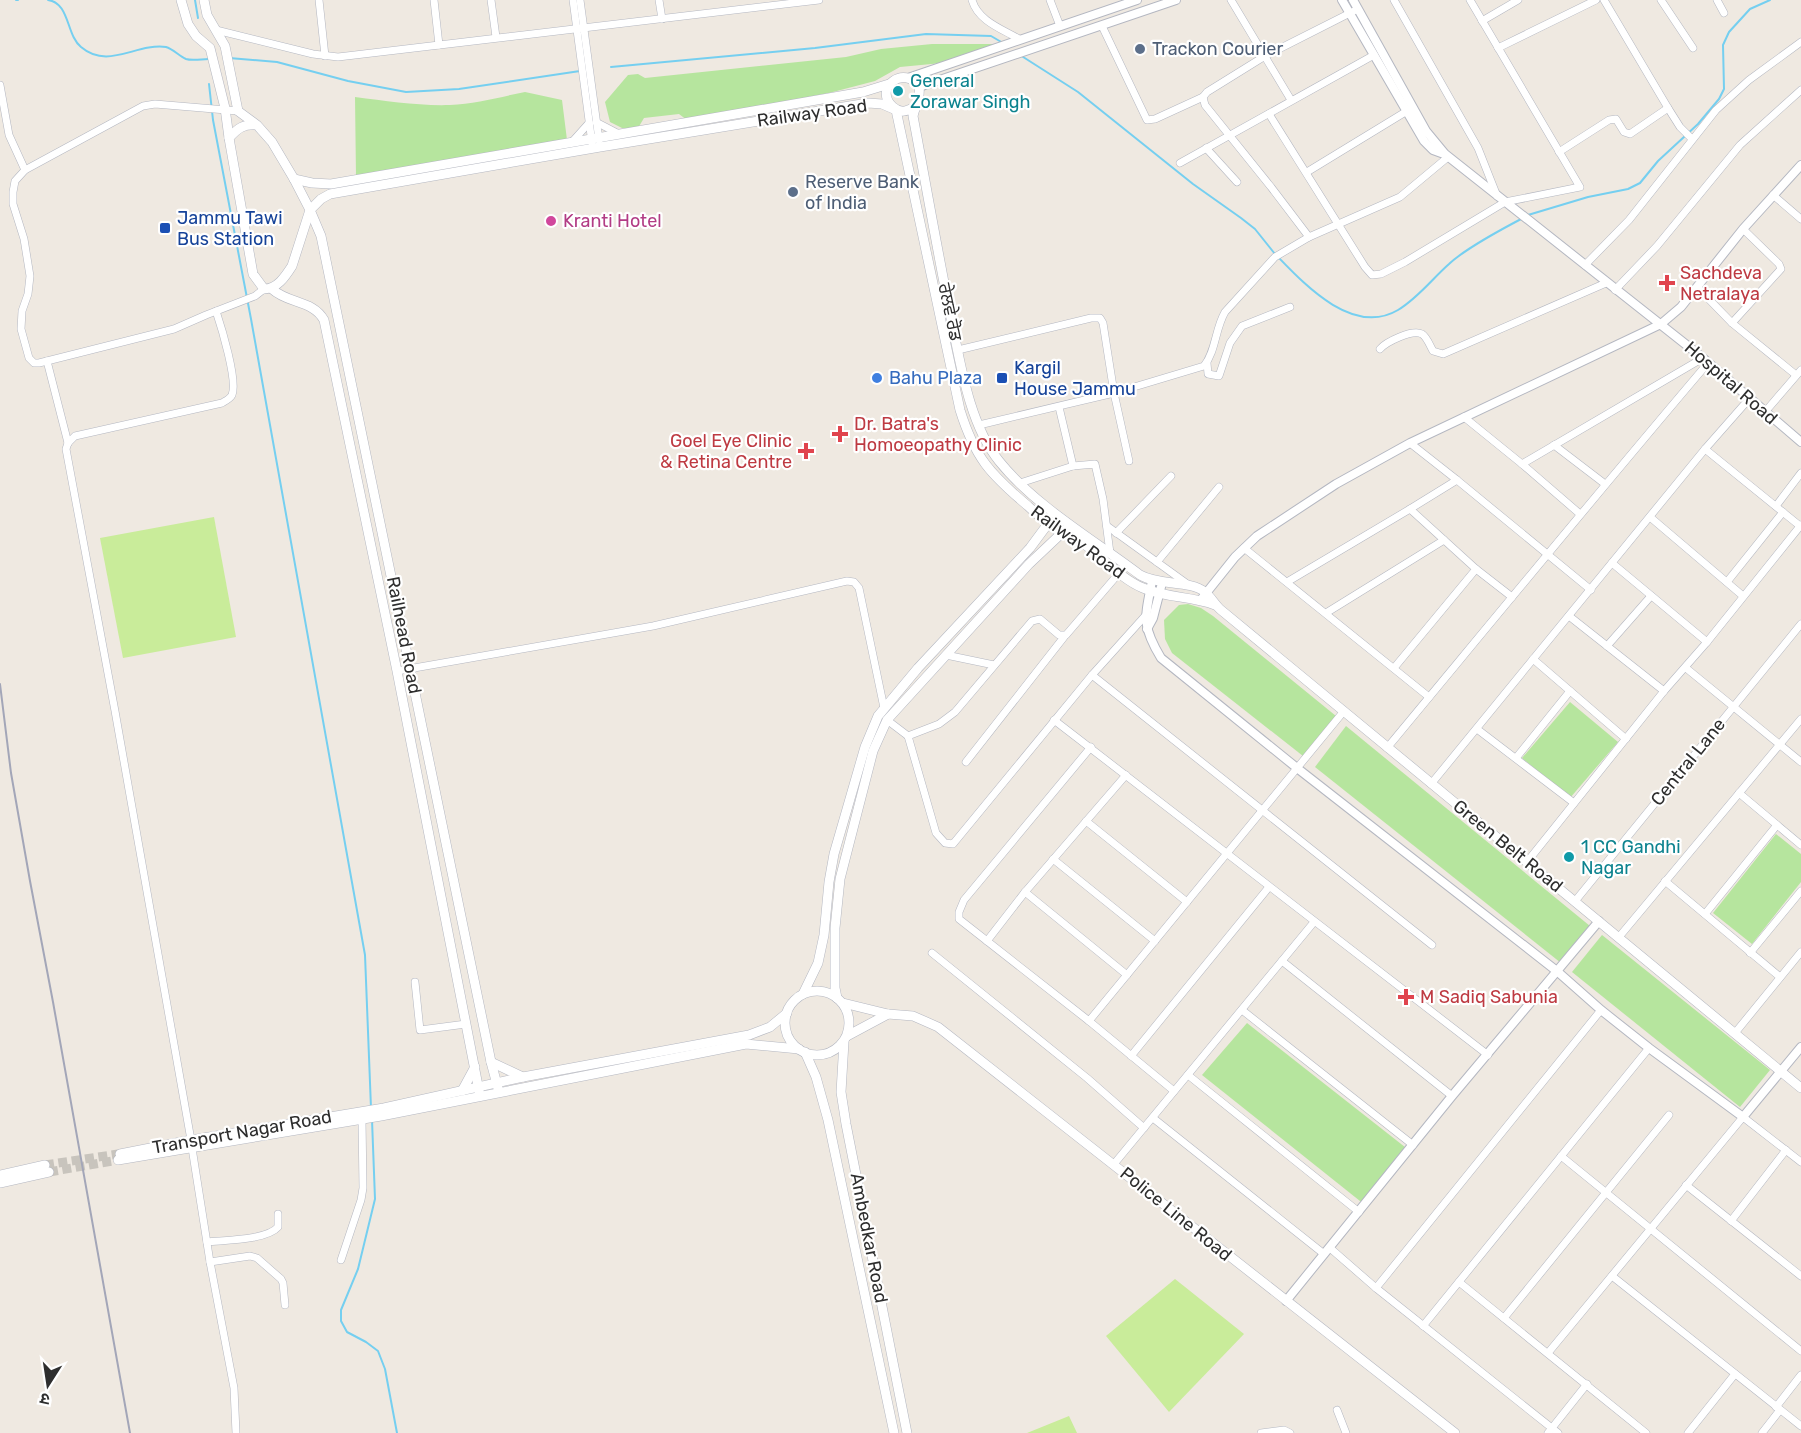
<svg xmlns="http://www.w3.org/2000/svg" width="1801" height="1433" font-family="Rubik,'Noto Sans Devanagari','Noto Sans Gurmukhi',sans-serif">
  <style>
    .grass { fill: #b6e59e }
    .pitch { fill: #c9ec9a }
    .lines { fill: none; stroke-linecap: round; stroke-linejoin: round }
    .stream { stroke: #75cff0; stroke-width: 2 }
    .secondary-tunnel { stroke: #c8c4bd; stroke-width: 9; stroke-dasharray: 9 4.5; stroke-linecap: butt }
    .minor-casing { stroke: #b4b7c1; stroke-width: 8 }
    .tertiary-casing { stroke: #b4b7c1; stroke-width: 10 }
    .secondary-casing { stroke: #b4b7c1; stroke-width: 10 }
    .minor { stroke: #fff; stroke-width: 7 }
    .tertiary { stroke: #fff; stroke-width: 8 }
    .secondary { stroke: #fff; stroke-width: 9 }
    .rail { stroke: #a3a6b8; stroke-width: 2 }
    .service-dot { fill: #5c6f8a; stroke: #fff; stroke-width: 2 }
    .culture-dot { fill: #0f9aa8; stroke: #fff; stroke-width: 2 }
    .hotel-dot { fill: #d1479c; stroke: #fff; stroke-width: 2 }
    .transit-dot { fill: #1a4fb4; stroke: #fff; stroke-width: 2 }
    .health-dot { fill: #e0444e; stroke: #fff; stroke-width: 2 }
    .shop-dot { fill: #3f7fe0; stroke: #fff; stroke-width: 2 }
    .labels { text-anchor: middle; stroke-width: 4.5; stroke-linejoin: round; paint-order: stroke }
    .service-label { font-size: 18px; fill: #4e5e75; stroke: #fff; text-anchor: start }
    .culture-label { font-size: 18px; fill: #0d838f; stroke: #fff; text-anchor: start }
    .street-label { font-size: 18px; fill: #2e2e2e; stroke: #fff }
    .transit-label { font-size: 18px; fill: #164399; stroke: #fff; text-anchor: start }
    .hotel-label { font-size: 18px; fill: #b23c85; stroke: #fff; text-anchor: start }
    .health-label { font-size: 18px; fill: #be3a42; stroke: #fff; text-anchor: start }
    .shop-label { font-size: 18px; fill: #366cbe; stroke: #fff; text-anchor: start }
  </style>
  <rect width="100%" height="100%" fill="#efe9e1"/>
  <g class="grass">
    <polygon points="932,44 997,44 942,63 900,67 875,81 829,93 687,120 679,114 644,118 638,128 622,128 610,122 605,102 628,75 638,74 645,78 846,57 881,49"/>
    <path d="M525,92l37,8 5,40 -211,37 -1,-80c32,4 63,9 95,8 25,-1 50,-8 75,-13z"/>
    <polygon points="1188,604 1201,608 1213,616 1336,716 1303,756 1172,653 1165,639 1164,620 1179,605"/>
    <polygon points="1570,702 1618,742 1570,798 1522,758"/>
    <polygon points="1346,726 1590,926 1561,963 1315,767"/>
    <polygon points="1776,834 1801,854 1801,882 1752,944 1713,913"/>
    <polygon points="1602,935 1770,1070 1740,1107 1572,972"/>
    <polygon points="1247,1023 1410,1151 1365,1205 1202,1075"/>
  </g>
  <g class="pitch">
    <polygon points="214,517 236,637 123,658 100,538"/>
    <polygon points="1175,1279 1244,1334 1169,1412 1106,1336"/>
    <polygon points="1069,1416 1077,1433 1026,1433 1027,1433"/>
  </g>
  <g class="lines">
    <g class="stream">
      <polyline points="16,0 18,0"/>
      <path d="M48,0c22,3 18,35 33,47 27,23 55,-4 85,0 7,2 13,9 20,12 6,2 16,0 23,0"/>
      <polyline points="195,0 198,18"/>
      <polyline points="1020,55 1078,92 1193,184 1241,218 1255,229 1275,254"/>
      <polyline points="229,58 277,62 348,81 406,92 459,89 580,71"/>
      <polyline points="611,67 815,48 926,34 991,36 1003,43"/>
      <polyline points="209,84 213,120 251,319 365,955 371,1108"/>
      <polyline points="1528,215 1588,197 1628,189 1640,183 1658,161 1698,124 1719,99 1724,89 1723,45 1729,32 1750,9 1770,0"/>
      <path d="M1279,258c28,29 75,78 119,52 20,-12 34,-31 51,-46 17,-16 53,-35 74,-46"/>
      <polyline points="372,1120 375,1199 358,1269 341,1310 341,1321 347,1332 366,1342 378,1351 385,1369 397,1433"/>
    </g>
    <g class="secondary-tunnel">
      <polyline points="45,1165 118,1154"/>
      <polyline points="49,1172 118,1160"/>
    </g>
    <defs>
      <g id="minor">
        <polyline points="319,0 325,56"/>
        <polyline points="434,0 439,45"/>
        <polyline points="491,0 496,37"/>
        <polyline points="573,0 592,143"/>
        <polyline points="580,0 599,140"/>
        <polyline points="659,0 662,19"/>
        <path d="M972,0c6,21 30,29 47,39"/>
        <polyline points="1050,0 1060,26"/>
        <polyline points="1231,0 1291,100"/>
        <polyline points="1394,0 1478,148 1497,196"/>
        <polyline points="1604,0 1668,108 1680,127 1692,139"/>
        <polyline points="1661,0 1693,48"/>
        <polyline points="1717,0 1724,13"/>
        <polyline points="1482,21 1518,0"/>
        <polyline points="1102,26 1147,120 1155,119 1203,97"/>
        <polyline points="216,30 313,54 338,57 819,0"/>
        <polyline points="1498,48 1596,0"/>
        <polyline points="0,85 9,135 25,170"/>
        <polyline points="238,111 155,104 143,106 25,170 15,181 13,192 13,204 24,239 30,276 28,294 22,311 21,329 29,358 34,363 39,363 174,329 206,315 255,296 264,289"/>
        <polyline points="1269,114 1365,267 1372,275 1381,274 1405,262 1505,202 1580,187 1470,0"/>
        <polyline points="596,122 619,134"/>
        <polyline points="572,142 589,123"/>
        <polyline points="1206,148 1237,182"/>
        <polyline points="1559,152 1609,120 1616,119 1624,132 1630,134 1668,108"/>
        <polyline points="1180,163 1374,55"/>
        <polyline points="1307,172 1407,111"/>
        <polyline points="1773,195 1801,219"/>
        <polyline points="1309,237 1271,187 1205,105 1203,97 1207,92 1265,56 1354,11"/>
        <polyline points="1585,265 1629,220 1716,110 1749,80 1801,42"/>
        <polyline points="1698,288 1732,323 1796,375"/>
        <polyline points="1615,290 1657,246 1740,145 1801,90"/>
        <polyline points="1732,323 1781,269 1779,264 1743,229"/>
        <path d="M1380,349c6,-7 32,-20 42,-15 5,3 8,12 11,17l10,3 163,-71"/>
        <polyline points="958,350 1091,318 1100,318 1103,323 1114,393 979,425"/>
        <polyline points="47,361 68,443"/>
        <polyline points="1207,363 1208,374 1219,376 1230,343 1242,326 1290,307"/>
        <polyline points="1059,407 1073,466"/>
        <polyline points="1765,412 1801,370"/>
        <polyline points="1464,417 1522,464"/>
        <polyline points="1554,445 1605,484"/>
        <polyline points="1705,449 1800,526"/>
        <path d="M1129,461l-15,-68 90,-27c12,-15 11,-37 21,-54l50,-55 34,-20 91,-40 48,-40"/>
        <polyline points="1457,480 1591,590"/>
        <polyline points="1020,483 1073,466 1095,464 1103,499 1110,553"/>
        <polyline points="1776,506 1801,473"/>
        <polyline points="1580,514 1522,464 1703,358"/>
        <polyline points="1650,517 1743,596"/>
        <polyline points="1107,526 1186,583"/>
        <polyline points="1116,533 1171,476"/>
        <polyline points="1244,548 1429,697"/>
        <polyline points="1157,562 1219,487"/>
        <polyline points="1476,569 1512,597"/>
        <polyline points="1287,582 1410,509"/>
        <polyline points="1727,582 1783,512"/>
        <polyline points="1326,613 1444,540"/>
        <polyline points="1569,616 1664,691"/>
        <polyline points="1707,642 1801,525"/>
        <polyline points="1607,646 1651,596"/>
        <polyline points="946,655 994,665"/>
        <polyline points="1533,659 1626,739"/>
        <polyline points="1394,668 1476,569 1410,509 1457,480 1410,443"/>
        <polyline points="1686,668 1801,762"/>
        <polyline points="397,671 653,626 847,581 854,582 859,588 884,708"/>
        <polyline points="1092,675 1432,945"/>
        <polyline points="887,720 908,736 939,724 955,712 1032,621 1040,619 1059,635 1066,635 1126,565"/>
        <polyline points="1054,720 1488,1055"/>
        <polyline points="1477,729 1574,803"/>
        <polyline points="908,736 936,833 945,843 953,844 1092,675 1145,616"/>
        <polyline points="1091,747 964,900 959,912 959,919 1089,1021 1344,711"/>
        <path d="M1387,748c107,-129 213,-258 321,-385"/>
        <polyline points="1516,758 1570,691"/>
        <polyline points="966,762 1064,637"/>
        <polyline points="1431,784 1705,449 1749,399"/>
        <polyline points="1739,793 1801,845"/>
        <polyline points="1086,821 1187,902"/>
        <polyline points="1053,859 1155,941"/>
        <polyline points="1527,862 1664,691 1707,642 1612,563"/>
        <polyline points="1665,881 1780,977"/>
        <polyline points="1025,892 1127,975"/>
        <polyline points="1576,900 1801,624"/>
        <polyline points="1705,914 1777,825"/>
        <polyline points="1619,937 1801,719"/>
        <polyline points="987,941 1025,892 1126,775"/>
        <polyline points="932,953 1087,1078 1144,1128"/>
        <polyline points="1750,953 1801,891"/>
        <polyline points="1282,961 1452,1096"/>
        <polyline points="415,982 420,1030 466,1024"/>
        <polyline points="1242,1010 1413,1145"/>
        <polyline points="1089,1021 1174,1091"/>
        <polyline points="1735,1033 1801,952"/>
        <polyline points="1131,1056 1269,887"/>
        <polyline points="1188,1075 1359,1212"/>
        <polyline points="1153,1118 1324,1254"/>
        <path d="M191,1140l-76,-429 -49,-262 2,-6 7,-7 147,-33c3,-2 8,-4 10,-8 6,-14 -11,-69 -16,-84"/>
        <polyline points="192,1148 210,1262 234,1388 236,1433"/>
        <polyline points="1561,1156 1801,1351"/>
        <polyline points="1114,1164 1314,922"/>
        <polyline points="1686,1185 1801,1276"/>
        <polyline points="1731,1221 1786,1150"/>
        <path d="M207,1242c18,-2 60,-2 71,-15v-13"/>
        <polyline points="1330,1248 1376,1288 1558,1433"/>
        <polyline points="341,1260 361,1200 363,1188 362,1120"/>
        <polyline points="210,1262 250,1256 257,1258 281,1279 283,1283 285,1305"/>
        <polyline points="1612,1276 1801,1426"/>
        <polyline points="1459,1282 1646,1433"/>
        <polyline points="1376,1288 1601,1010"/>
        <polyline points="1504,1318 1669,1115"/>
        <polyline points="1423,1326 1649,1048"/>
        <polyline points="1548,1353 1743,1117 1801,1162"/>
        <polyline points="1776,1407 1801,1375"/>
        <polyline points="1337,1410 1346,1433"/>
        <polyline points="1261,1433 1284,1430 1290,1433"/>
        <polyline points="1548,1433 1587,1384"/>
        <polyline points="1688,1433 1735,1374"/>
        <polyline points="1762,1433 1780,1410"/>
      </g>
      <g id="tertiary">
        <polyline points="1342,0 1424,141 1433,150 1444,154"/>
        <polyline points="1353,0 1426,131 1445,154 1703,358 1801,442"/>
        <polyline points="908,78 1137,0"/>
        <polyline points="919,87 1176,0"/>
        <path d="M1152,581c-7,36 -11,44 9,77l136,110 261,204 43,38 48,38 94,69 58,-70"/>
        <polyline points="1203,597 1235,557 1257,536 1336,484 1410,443 1661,324 1681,307 1743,229 1801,165"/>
        <polyline points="1147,629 1153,618 1162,583"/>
        <polyline points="1286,1301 1452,1096 1599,921"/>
      </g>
      <g id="secondary">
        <polyline points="181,0 188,24 196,36 210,48 225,108 229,138"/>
        <path d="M204,0l3,15 18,31 13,65 19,14 15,17 22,37 16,31 -18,56c-7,11 -15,23 -28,23l-11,-15 -24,-136c9,-10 14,-14 28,-13"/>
        <path d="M915,107c-8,4 -14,7 -22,0 -21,-19 12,-43 26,-20 2,12 -4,19 -6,29 13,69 25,138 39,207 9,44 18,102 47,138 36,45 95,79 141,114 20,11 49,5 65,17 6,5 10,13 16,18l580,478"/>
        <polyline points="294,179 312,183 331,184 863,92 889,84"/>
        <path d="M272,289c16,15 41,11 52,31l73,351 83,425"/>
        <circle cx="817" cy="1023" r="32"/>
        <polyline points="803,994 818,963 824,935 829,882 834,854 865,747 878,716 918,668 1030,548 1050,521"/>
        <polyline points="837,998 835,988 835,928 840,879 873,751 887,720 1029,564 1065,530"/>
        <polyline points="843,1003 888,1014 913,1016 938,1027 1455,1433"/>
        <polyline points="847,1036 888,1014"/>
        <polyline points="844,1042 841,1092 846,1124 907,1433"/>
        <polyline points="805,1052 816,1077 828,1120 894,1433"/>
        <polyline points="491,1062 523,1077"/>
        <polyline points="462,1091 475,1067"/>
        <path d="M499,1092l-8,-30 -170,-826 -11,-26 11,-11 9,-5 270,-47 268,-44 14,1 14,6 64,300c15,48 30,64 68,96 10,9 20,19 32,26 7,5 17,7 24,12 20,14 37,35 59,44 23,10 48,8 72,17"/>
        <polyline points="120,1154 191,1140 384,1108 523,1077 749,1035 770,1027 787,1013"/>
        <polyline points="118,1160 381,1116 746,1044 799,1049"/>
        <polyline points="0,1175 45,1165"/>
        <polyline points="0,1183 49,1172"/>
      </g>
    </defs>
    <use href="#minor" class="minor-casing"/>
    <use href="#tertiary" class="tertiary-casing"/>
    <use href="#secondary" class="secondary-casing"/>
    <use href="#minor" class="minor"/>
    <use href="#tertiary" class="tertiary"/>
    <use href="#secondary" class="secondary"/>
    <polyline class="rail" points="0,684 11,773 30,881 53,1002 130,1433"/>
  </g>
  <g class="service-dot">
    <circle cx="1140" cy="49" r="6"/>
    <circle cx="793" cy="192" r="6"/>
  </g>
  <g class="culture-dot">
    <circle cx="898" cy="91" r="6"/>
    <circle cx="1569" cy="857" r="6"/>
  </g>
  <circle class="hotel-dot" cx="551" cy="221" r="6"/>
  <g class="transit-dot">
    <rect x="159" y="222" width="12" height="12" rx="3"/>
    <rect x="996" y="372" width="12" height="12" rx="3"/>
  </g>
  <g class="health-dot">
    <path d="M1664 274h6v6h6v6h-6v6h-6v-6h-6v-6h6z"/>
    <path d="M837 425h6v6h6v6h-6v6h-6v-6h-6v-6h6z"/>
    <path d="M803 442h6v6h6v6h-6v6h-6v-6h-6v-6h6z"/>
    <path d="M1403 988h6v6h6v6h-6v6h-6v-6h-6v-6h6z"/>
  </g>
  <circle class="shop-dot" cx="877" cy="378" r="6"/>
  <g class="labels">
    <g class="service-label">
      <text x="1152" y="55">Trackon Courier</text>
      <text x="805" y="188">Reserve Bank<tspan x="805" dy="21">of India</tspan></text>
    </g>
    <g class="culture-label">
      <text x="910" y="87">General<tspan x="910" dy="21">Zorawar Singh</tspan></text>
      <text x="1581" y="853">1 CC Gandhi<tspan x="1581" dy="21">Nagar</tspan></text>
    </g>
    <g class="street-label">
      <text transform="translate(812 113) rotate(-8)" y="6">Railway Road</text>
      <text transform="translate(950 312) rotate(78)" y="6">ਰੇਲਵੇ ਰੋਡ</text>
      <text transform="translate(1731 383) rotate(41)" y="6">Hospital Road</text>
      <text transform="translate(1078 542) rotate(36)" y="6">Railway Road</text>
      <text transform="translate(404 635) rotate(79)" y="6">Railhead Road</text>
      <text transform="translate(1688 762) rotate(-51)" y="6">Central Lane</text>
      <text transform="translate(1508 846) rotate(39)" y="6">Green Belt Road</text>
      <text transform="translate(242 1132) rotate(-10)" y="6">Transport Nagar Road</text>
      <text transform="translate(1176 1214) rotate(39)" y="6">Police Line Road</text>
      <text transform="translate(869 1238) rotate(79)" y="6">Ambedkar Road</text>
    </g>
    <g class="transit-label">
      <text x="177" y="224">Jammu Tawi<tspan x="177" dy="21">Bus Station</tspan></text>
      <text x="1014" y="374">Kargil<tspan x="1014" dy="21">House Jammu</tspan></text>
    </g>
    <g class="hotel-label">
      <text x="563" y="227">Kranti Hotel</text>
    </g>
    <g class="health-label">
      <text x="1680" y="279">Sachdeva<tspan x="1680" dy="21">Netralaya</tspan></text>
      <text x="854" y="430">Dr. Batra's<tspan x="854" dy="21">Homoeopathy Clinic</tspan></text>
      <text x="792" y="447" text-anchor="end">Goel Eye Clinic<tspan x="792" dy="21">&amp; Retina Centre</tspan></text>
      <text x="1420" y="1003">M Sadiq Sabunia</text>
    </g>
    <g class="shop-label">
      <text x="889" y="384">Bahu Plaza</text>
    </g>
  </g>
  <g transform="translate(48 1385) rotate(192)" stroke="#ffffff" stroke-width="4.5" paint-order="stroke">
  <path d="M0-4.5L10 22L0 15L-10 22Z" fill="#2e2e2e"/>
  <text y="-9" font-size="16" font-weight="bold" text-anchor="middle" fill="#2e2e2e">उ</text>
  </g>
</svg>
